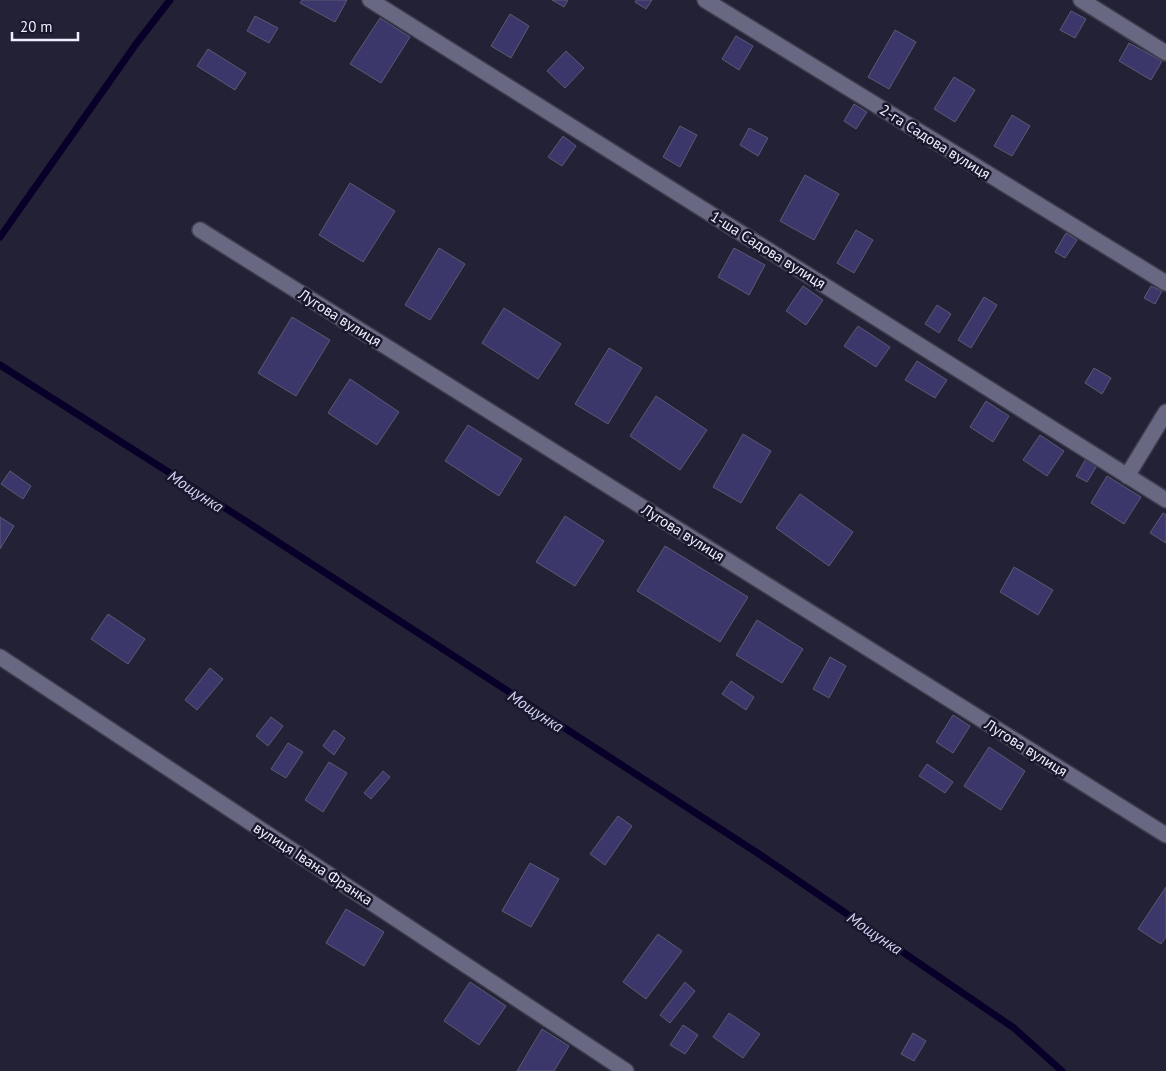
<svg xmlns="http://www.w3.org/2000/svg" width="1166" height="1071" font-family="'PT Sans',sans-serif">
  <style>
    .lines { fill: none; stroke-linecap: round; stroke-linejoin: round }
    .stream { stroke: #090029; stroke-width: 7 }
    .building { fill: #3b376a; stroke: #5a5a72 }
    .minor-casing { stroke: #3d3d4e; stroke-width: 18 }
    .minor { stroke: #686882; stroke-width: 15 }
    .labels { text-anchor: middle; stroke-width: 5; stroke-linejoin: round; paint-order: stroke }
    .street-label { font-size: 15px; fill: #eff0fe; stroke: #18172c }
    .water-label { font-size: 16px; font-style: italic; fill: #d1d2f3; stroke: #18172c }
  </style>
  <rect width="100%" height="100%" fill="#222136"/>
  <g class="lines">
    <g class="stream">
      <polyline points="0,237 136,44 170,0"/>
      <polyline points="0,365 244,520 759,854 1014,1028 1062,1071"/>
    </g>
  </g>
  <g class="building">
    <polygon points="302,0 347,0 335,22 300,3"/>
    <polygon points="552,0 568,0 564,7"/>
    <polygon points="636,0 652,0 646,9 635,2"/>
    <polygon points="1071,11 1086,19 1075,38 1060,30"/>
    <polygon points="510,14 529,26 511,58 491,46"/>
    <polygon points="255,16 278,28 269,43 247,31"/>
    <polygon points="380,18 410,37 381,83 350,64"/>
    <polygon points="895,30 916,42 889,89 868,77"/>
    <polygon points="736,36 753,46 739,70 722,59"/>
    <polygon points="1129,43 1162,61 1151,80 1119,61"/>
    <polygon points="208,49 246,73 235,90 197,66"/>
    <polygon points="566,51 584,68 565,88 547,71"/>
    <polygon points="954,77 975,90 955,122 934,109"/>
    <polygon points="854,104 867,112 856,129 844,121"/>
    <polygon points="1012,115 1030,126 1012,156 994,146"/>
    <polygon points="680,126 697,135 680,167 663,157"/>
    <polygon points="749,128 768,138 758,156 740,145"/>
    <polygon points="563,136 576,146 562,166 548,157"/>
    <polygon points="805,175 839,194 814,240 780,221"/>
    <polygon points="350,183 395,211 363,262 319,235"/>
    <polygon points="856,230 873,240 854,273 837,263"/>
    <polygon points="1066,233 1077,240 1065,258 1055,252"/>
    <polygon points="439,248 465,264 430,320 405,305"/>
    <polygon points="734,248 765,265 749,295 718,277"/>
    <polygon points="803,286 823,300 806,325 786,311"/>
    <polygon points="1151,286 1162,291 1155,304 1144,298"/>
    <polygon points="984,297 997,305 971,348 958,340"/>
    <polygon points="937,305 951,314 939,333 925,324"/>
    <polygon points="504,308 561,344 538,379 482,343"/>
    <polygon points="292,317 330,340 296,396 258,373"/>
    <polygon points="858,326 890,347 876,367 844,346"/>
    <polygon points="609,348 642,368 608,424 575,404"/>
    <polygon points="917,361 947,380 935,398 905,380"/>
    <polygon points="1094,368 1111,378 1102,394 1085,383"/>
    <polygon points="350,379 399,412 377,445 328,413"/>
    <polygon points="656,396 707,430 680,470 630,436"/>
    <polygon points="986,401 1009,416 993,442 970,427"/>
    <polygon points="468,425 522,459 499,496 445,461"/>
    <polygon points="743,434 771,451 741,503 713,487"/>
    <polygon points="1040,435 1064,451 1047,476 1023,460"/>
    <polygon points="1087,457 1098,464 1087,482 1076,476"/>
    <polygon points="10,471 31,486 23,499 1,484"/>
    <polygon points="1107,476 1141,497 1124,524 1091,503"/>
    <polygon points="800,494 853,532 829,566 776,528"/>
    <polygon points="1163,513 1166,515 1166,543 1150,533"/>
    <polygon points="565,516 604,541 575,586 536,562"/>
    <polygon points="0,517 14,526 0,549"/>
    <polygon points="665,546 748,597 720,642 637,591"/>
    <polygon points="1014,567 1053,590 1038,615 1000,592"/>
    <polygon points="108,614 145,639 128,664 91,639"/>
    <polygon points="757,620 803,649 782,683 736,655"/>
    <polygon points="830,657 846,666 829,698 813,689"/>
    <polygon points="210,668 223,679 197,710 185,700"/>
    <polygon points="731,681 754,697 746,710 722,694"/>
    <polygon points="953,715 970,726 953,753 936,742"/>
    <polygon points="271,717 283,726 268,746 256,736"/>
    <polygon points="334,730 345,738 334,755 323,746"/>
    <polygon points="288,743 303,752 286,778 271,769"/>
    <polygon points="989,747 1025,771 1001,810 964,786"/>
    <polygon points="329,762 347,773 323,812 305,800"/>
    <polygon points="927,764 953,782 945,793 919,776"/>
    <polygon points="383,771 390,777 371,799 364,793"/>
    <polygon points="618,816 632,826 605,865 590,854"/>
    <polygon points="530,863 559,879 531,927 502,911"/>
    <polygon points="1166,887 1166,937 1161,944 1138,929"/>
    <polygon points="346,909 384,932 364,966 326,943"/>
    <polygon points="658,934 682,951 646,999 623,982"/>
    <polygon points="470,982 506,1006 479,1045 444,1021"/>
    <polygon points="685,982 695,991 670,1023 660,1015"/>
    <polygon points="729,1013 760,1034 743,1058 713,1037"/>
    <polygon points="683,1025 698,1035 685,1054 670,1045"/>
    <polygon points="542,1029 569,1046 554,1071 517,1071"/>
    <polygon points="913,1033 926,1041 914,1061 901,1054"/>
  </g>
  <g class="lines">
    <defs>
      <g id="minor">
        <polyline points="370,0 1166,500"/>
        <polyline points="705,0 1166,283"/>
        <polyline points="1081,0 1166,53"/>
        <polyline points="200,230 1166,835"/>
        <polyline points="1127,476 1166,412"/>
        <polyline points="0,657 626,1071"/>
      </g>
    </defs>
    <use href="#minor" class="minor-casing"/>
    <use href="#minor" class="minor"/>
  </g>
  <g class="labels">
    <g class="street-label">
      <text transform="translate(935 142) rotate(32)" y="5">2-га Садова вулиця</text>
      <text transform="translate(768 250) rotate(32)" y="5">1-ша Садова вулиця</text>
      <text transform="translate(340 318) rotate(32)" y="5">Лугова вулиця</text>
      <text transform="translate(683 533) rotate(32)" y="5">Лугова вулиця</text>
      <text transform="translate(1026 748) rotate(32)" y="5">Лугова вулиця</text>
      <text transform="translate(313 864) rotate(33)" y="5">вулиця Івана Франка</text>
    </g>
    <g class="water-label">
      <text transform="translate(196 491) rotate(33)" y="6">Мощунка</text>
      <text transform="translate(536 711) rotate(33)" y="6">Мощунка</text>
      <text transform="translate(875 933) rotate(34)" y="6">Мощунка</text>
    </g>
  </g>
  <path d="M12 32v8h66v-8" fill="none" stroke="#eff0fe" stroke-width="2.5"/>
  <text x="20" y="32" font-size="15" fill="#eff0fe" stroke="#18172c" stroke-width="4" paint-order="stroke">20 m</text>
</svg>
